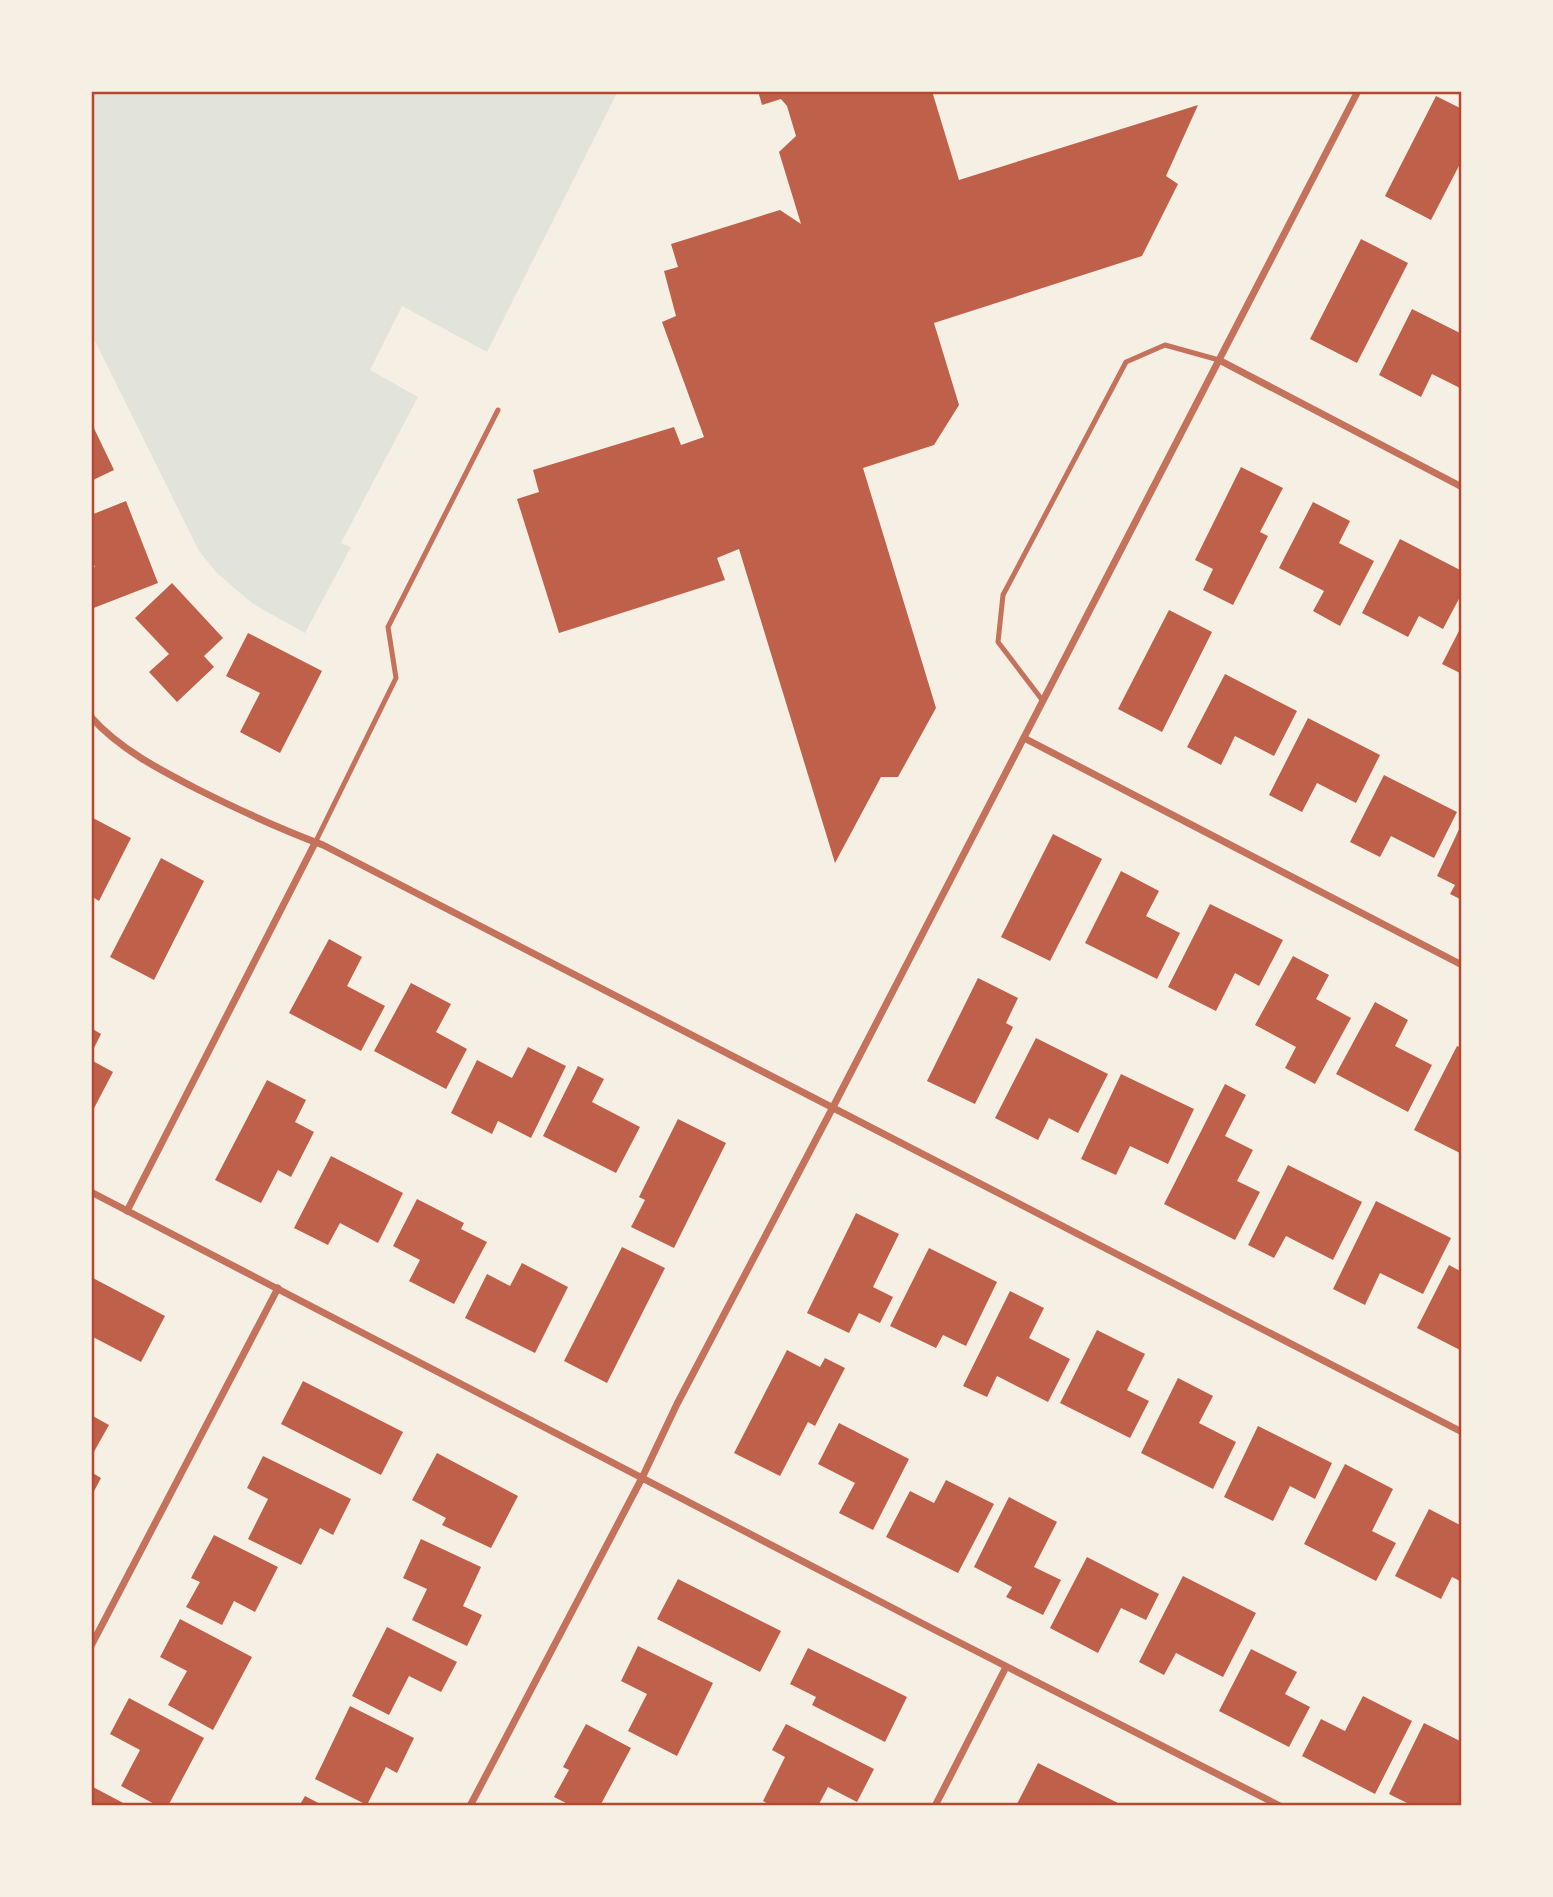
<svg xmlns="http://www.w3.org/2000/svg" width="1553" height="1897" font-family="Roboto,sans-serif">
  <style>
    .green { fill: #e2e4dc }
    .building { fill: #bf614a }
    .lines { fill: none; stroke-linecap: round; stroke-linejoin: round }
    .service { stroke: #c5725c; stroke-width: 5 }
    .minor { stroke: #c5725c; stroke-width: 7 }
    .neatline { fill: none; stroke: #b5482f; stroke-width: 2.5 }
  </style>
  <rect width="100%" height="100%" fill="#f6efe4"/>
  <polygon class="green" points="91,91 618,91 487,352 402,306 370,370 418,397 341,543 351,547 305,633 253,604 217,573 199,551 91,333"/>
  <g class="building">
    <polygon points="758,91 932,91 959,180 1198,105 1166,176 1178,184 1142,256 934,323 959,405 934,445 863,468 936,708 898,777 881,777 835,863 739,549 717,558 725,580 559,633 517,499 539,492 533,470 674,427 681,445 704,437 662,322 676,316 664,271 678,267 671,244 780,210 801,224 779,152 796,136 787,106 781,99 762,105"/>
    <polygon points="1436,96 1462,109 1462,160 1431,220 1385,196"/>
    <polygon points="1361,239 1408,263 1357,363 1310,339"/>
    <polygon points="1412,309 1462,334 1462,389 1432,374 1421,397 1379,375"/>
    <polygon points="91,422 114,470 91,481"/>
    <polygon points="1241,467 1283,488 1260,532 1268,536 1233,605 1203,590 1213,569 1195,560"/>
    <polygon points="126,501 158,583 91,609 91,568 95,567 91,558 91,515"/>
    <polygon points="1313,502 1350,521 1339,543 1374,561 1340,626 1313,611 1324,591 1279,568"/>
    <polygon points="1400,539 1462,571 1462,593 1443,629 1419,616 1408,637 1362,613"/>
    <polygon points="172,583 223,638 204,656 214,667 177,702 149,672 169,654 135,618"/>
    <polygon points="1169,610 1212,632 1162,732 1118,709"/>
    <polygon points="1462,625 1462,674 1442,664"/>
    <polygon points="248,633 322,671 280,753 240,732 260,693 226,676"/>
    <polygon points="1225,674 1297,711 1274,756 1235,736 1221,765 1187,747"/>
    <polygon points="1308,718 1380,755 1356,803 1317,783 1302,812 1269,795"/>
    <polygon points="1384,775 1457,812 1434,858 1391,836 1380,857 1350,842"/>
    <polygon points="91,817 131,838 99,901 91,896"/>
    <polygon points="1462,823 1462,900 1450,894 1455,885 1437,876"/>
    <polygon points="1053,834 1102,859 1050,961 1001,937"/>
    <polygon points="161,858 204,881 154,980 110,957"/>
    <polygon points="1121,871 1159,891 1146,916 1180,933 1157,979 1085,943"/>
    <polygon points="1210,904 1283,940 1259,986 1235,973 1216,1011 1168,987"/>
    <polygon points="329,939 362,957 347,986 385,1006 361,1051 289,1013"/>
    <polygon points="1293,956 1329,975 1316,999 1351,1018 1315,1084 1285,1068 1296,1047 1255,1025"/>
    <polygon points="978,978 1018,998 1006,1023 1013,1027 975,1104 927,1081"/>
    <polygon points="411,983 451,1004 436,1032 467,1049 446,1089 374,1051"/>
    <polygon points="1375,1002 1408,1020 1395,1046 1432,1065 1408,1112 1336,1074"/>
    <polygon points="91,1028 101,1034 91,1054"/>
    <polygon points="1036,1038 1108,1074 1078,1133 1049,1118 1038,1140 995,1118"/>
    <polygon points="1457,1046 1462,1048 1462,1154 1414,1130"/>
    <polygon points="528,1047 566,1066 531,1138 498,1121 492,1134 451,1113 477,1060 512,1078"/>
    <polygon points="91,1060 113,1072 91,1114"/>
    <polygon points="578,1066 604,1079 592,1102 640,1127 616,1173 543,1136"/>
    <polygon points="1121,1074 1194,1109 1168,1164 1130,1146 1116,1175 1081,1159"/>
    <polygon points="267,1080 306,1100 295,1122 314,1132 291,1177 278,1170 261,1203 215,1180"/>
    <polygon points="1225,1084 1246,1095 1225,1136 1253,1150 1237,1181 1260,1192 1235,1240 1164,1204"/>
    <polygon points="678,1119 726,1143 674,1248 631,1227 645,1200 639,1197"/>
    <polygon points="331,1156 403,1193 378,1243 340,1223 328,1245 294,1228"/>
    <polygon points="1288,1165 1362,1202 1333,1260 1286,1236 1274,1258 1248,1245"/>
    <polygon points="417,1199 464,1223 461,1229 487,1242 454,1304 409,1281 420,1260 393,1246"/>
    <polygon points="1376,1201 1451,1238 1423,1294 1380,1273 1365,1305 1333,1289"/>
    <polygon points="856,1213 899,1234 873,1287 893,1297 880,1323 859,1313 849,1333 807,1313"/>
    <polygon points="622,1247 665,1268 607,1383 564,1361"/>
    <polygon points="929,1248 997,1282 966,1346 943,1335 936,1348 890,1326"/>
    <polygon points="522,1263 568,1287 535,1353 465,1318 487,1274 510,1286"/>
    <polygon points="1449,1265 1462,1272 1462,1351 1417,1328"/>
    <polygon points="91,1277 165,1316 141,1362 91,1336"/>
    <polygon points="1010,1291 1044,1308 1029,1338 1070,1359 1048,1402 997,1376 987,1397 963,1386"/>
    <polygon points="1097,1330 1145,1354 1127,1390 1149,1401 1130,1438 1060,1403"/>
    <polygon points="787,1350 820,1367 825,1358 845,1368 815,1426 808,1422 780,1476 734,1453"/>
    <polygon points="1178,1378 1213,1396 1199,1423 1236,1442 1213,1489 1141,1453"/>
    <polygon points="303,1381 403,1432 381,1475 281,1424"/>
    <polygon points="91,1415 109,1425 91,1457"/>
    <polygon points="839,1423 909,1459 873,1530 839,1513 855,1483 818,1464"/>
    <polygon points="1258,1426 1332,1463 1315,1499 1290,1486 1273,1521 1224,1497"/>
    <polygon points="437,1453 518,1496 491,1548 442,1525 446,1518 412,1500"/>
    <polygon points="263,1456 351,1499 333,1535 320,1528 301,1565 248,1539 268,1499 247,1488"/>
    <polygon points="1345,1464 1393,1489 1372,1531 1396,1543 1376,1581 1304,1544"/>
    <polygon points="91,1472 101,1478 91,1497"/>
    <polygon points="946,1480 994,1504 958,1573 886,1537 910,1491 934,1503"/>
    <polygon points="1009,1497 1057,1522 1034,1567 1061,1580 1043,1615 1006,1597 1012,1587 974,1567"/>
    <polygon points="1429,1509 1462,1526 1462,1582 1452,1577 1441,1599 1395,1576"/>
    <polygon points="214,1535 278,1567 255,1612 234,1601 222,1625 186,1607 200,1582 191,1578"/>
    <polygon points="421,1539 481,1567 463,1606 482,1615 467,1646 412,1620 427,1589 403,1578"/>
    <polygon points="1087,1557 1159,1594 1146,1620 1121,1608 1098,1653 1050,1628"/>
    <polygon points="1183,1576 1256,1613 1223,1677 1176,1653 1164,1675 1139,1662"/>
    <polygon points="678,1579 781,1631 760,1672 657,1619"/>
    <polygon points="180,1619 252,1657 213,1730 168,1705 187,1671 160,1657"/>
    <polygon points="387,1627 457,1662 441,1692 409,1676 389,1715 352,1696"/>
    <polygon points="638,1646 713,1683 677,1756 628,1731 647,1694 621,1681"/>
    <polygon points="808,1648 907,1697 885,1742 812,1705 816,1697 790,1684"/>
    <polygon points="1251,1649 1297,1672 1285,1694 1310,1707 1289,1747 1219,1711"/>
    <polygon points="1363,1696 1412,1721 1375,1794 1302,1756 1321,1719 1345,1731"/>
    <polygon points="129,1698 204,1738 168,1806 158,1806 121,1786 140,1750 110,1734"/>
    <polygon points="350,1706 414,1738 397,1773 386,1767 367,1805 315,1779"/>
    <polygon points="1424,1723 1462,1742 1462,1806 1413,1806 1389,1794"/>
    <polygon points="586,1724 631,1748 600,1806 572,1806 554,1797 569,1770 563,1767"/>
    <polygon points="786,1724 874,1769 857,1802 828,1787 818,1806 772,1806 763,1801 785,1757 772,1750"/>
    <polygon points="1038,1763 1124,1806 1020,1806 1017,1804"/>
    <polygon points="91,1786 129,1806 91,1806"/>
    <polygon points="305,1796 324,1806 299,1806"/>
  </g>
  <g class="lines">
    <g class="service">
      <polyline points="1043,701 998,642 1003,595 1126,362 1165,345 1219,360"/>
      <polyline points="315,843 396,678 388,627 498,410"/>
    </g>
    <g class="minor">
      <polyline points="1219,360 1462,487"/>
      <path d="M91,717c28,32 71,54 108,73 40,20 81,39 124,55l1139,587"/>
      <polyline points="1024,738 1462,965"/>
      <polyline points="91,1192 937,1631 1280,1806"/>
      <polyline points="127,1211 315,843"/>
      <polyline points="91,1646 278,1288"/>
      <polyline points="470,1806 642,1478 677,1404 832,1109 1358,91"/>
      <polyline points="935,1806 1006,1667"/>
    </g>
  </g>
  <rect width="1553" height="1897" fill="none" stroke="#f6efe4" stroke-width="186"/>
  <rect x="93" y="93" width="1367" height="1711" class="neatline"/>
</svg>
